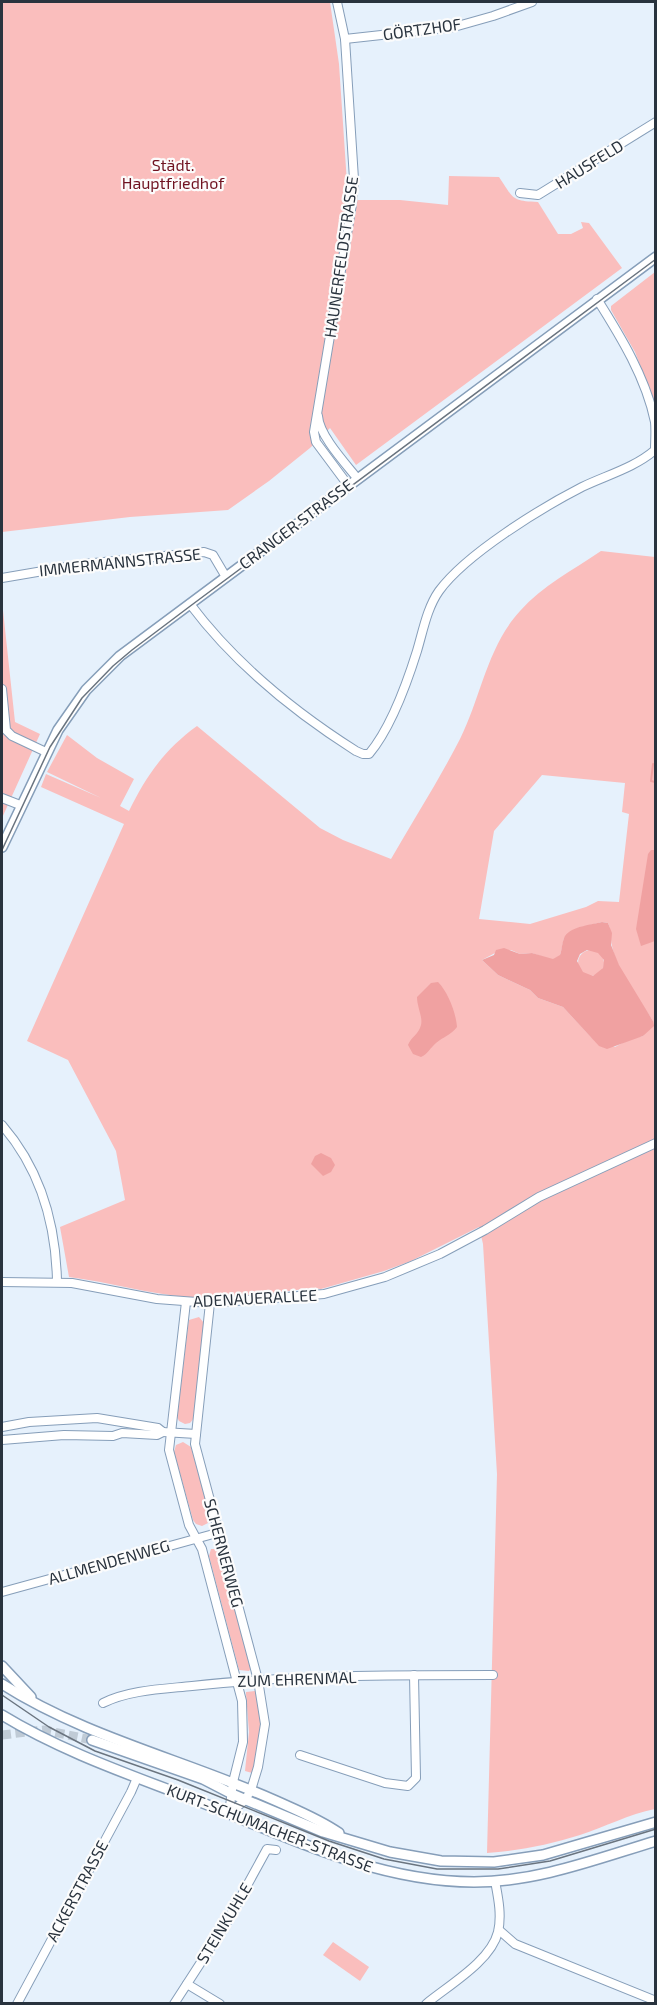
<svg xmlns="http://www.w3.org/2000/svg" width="657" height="2005" font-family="'Exo 2',sans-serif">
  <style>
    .green { fill: #fabebd; fill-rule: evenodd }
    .water { fill: #f0a1a1; fill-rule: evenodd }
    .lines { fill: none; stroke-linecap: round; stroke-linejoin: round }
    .stream { stroke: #f0a1a1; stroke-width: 2 }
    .major-tunnel { stroke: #c0cbd6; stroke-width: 9; stroke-dasharray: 9 4.5; stroke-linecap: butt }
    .minor-casing { stroke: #869eb9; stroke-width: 10 }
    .major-casing { stroke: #869eb9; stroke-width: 12 }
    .minor { stroke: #fff; stroke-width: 8 }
    .major { stroke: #fff; stroke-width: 9 }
    .tram { stroke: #6a747f; stroke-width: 1.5 }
    .labels { text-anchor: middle; stroke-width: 4.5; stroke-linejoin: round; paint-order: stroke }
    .street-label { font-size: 16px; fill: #29333e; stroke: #fcfcfc }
    .park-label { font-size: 16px; fill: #701321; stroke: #fcfcfc }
  </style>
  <rect width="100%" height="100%" fill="#e6f1fc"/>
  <g class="green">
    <path d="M2,2h328l9,62 8,119 -2,17h55l48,5 1,-29 50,1c15,22 12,24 39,25l20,32h13l12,-6 -2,-6 8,1 33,45 -266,197 -26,-37 -20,20 -41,33 -41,29 -98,7 -128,15z"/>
    <polygon points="655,272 655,404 635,352 611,310 611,306"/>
    <path d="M601,551l54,6v1252c-26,5 -50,18 -75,26 -31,10 -62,16 -93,18l10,-379 -14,-230 -4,-17 -68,34 -27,10 -63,18 -8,-1c-41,5 -84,12 -125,9 -40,-3 -79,-15 -119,-20l-9,-50 65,-27 -9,-49 -48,-91 -41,-19 97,-217 -83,-37 5,-13 55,24 -54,-26 20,-37 30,23 37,21 -14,27 9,5c17,-35 36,-62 68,-85l123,102 23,12 48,19c23,-40 48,-79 69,-120 21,-42 27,-92 60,-128 22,-25 53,-41 81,-60zM542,775l83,8 -3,29 7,2 -10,88 -21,-1 -12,6 -56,17 -51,-5 15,-88zM602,922l6,1c4,9 2,15 4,23 5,25 28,54 41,75l-10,15 -13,3 -15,8 -24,-10 -28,-30 -25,-9 -8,-8 -32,-15 -16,-15 13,-7 16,-3 9,4 12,-1 20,7 8,-4 4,-18 14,-10z"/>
    <polygon points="2,601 15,722 40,734 2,818"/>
    <circle cx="591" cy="963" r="13"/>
    <polygon points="199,1317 204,1323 194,1418 190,1423 185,1424 179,1421 177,1417 188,1326 189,1320"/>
    <polygon points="183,1442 191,1447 210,1516 208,1523 202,1526 196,1524 193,1520 174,1452 176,1445"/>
    <polygon points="211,1549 216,1549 219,1553 251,1668 249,1671 239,1670 209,1556"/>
    <path d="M255,1691c11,22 3,59 -3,82l-7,-2 4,-39 -3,-38v-2z"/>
    <polygon points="333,1942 369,1967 360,1981 323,1955"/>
  </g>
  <g class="water">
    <polygon points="651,850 655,850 655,941 641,946 636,929 648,854"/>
    <path d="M602,922l6,1 4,10 -1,12 8,20 34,56 1,5 -11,10 -36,13 -8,-3 -36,-39 -25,-9 -8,-8 -32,-15 -16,-15 12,-5 2,-5 8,-2 16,6 12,-1 21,6 7,-4c2,-5 2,-14 5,-19 7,-10 26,-11 37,-14zM587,950l11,3 6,7 -1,8 -10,8 -10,-4 -6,-11 3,-7z"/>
    <path d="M438,982c10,10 18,31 19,45 -6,8 -14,10 -21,16 -6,5 -8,11 -15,14l-8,-3 -5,-9c3,-8 11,-11 13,-20 2,-8 -4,-18 -4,-28l14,-14z"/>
    <polygon points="321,1153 331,1158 335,1165 331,1172 323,1176 311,1164 315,1156"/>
  </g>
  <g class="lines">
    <g class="stream">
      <polyline points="653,764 651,781 655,782"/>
      <polyline points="655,850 655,782"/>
    </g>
    <polyline class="major-tunnel" points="2,1735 44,1730 92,1740"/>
    <defs>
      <g id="minor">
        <polyline points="337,2 345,39 354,179 352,204 314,432 316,442 348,485"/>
        <polyline points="345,39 454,27 493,16 532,2"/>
        <polyline points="520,193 538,195 656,122"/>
        <path d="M318,416c1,19 27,47 39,62"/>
        <polyline points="2,578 84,564 204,552 213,555 226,577"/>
        <path d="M190,604c45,60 103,107 166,147l7,3h6c21,-25 38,-71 48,-103 6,-20 10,-43 22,-60 27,-37 102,-83 143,-104 25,-12 52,-19 73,-37 0,-9 1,-19 0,-28 -9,-44 -34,-85 -58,-123"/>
        <polyline points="2,689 6,730 12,736 46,752"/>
        <polyline points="2,798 20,805"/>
        <path d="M2,1125c39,45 54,98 55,157"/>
        <polyline points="2,1282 72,1283 157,1299 210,1303 324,1294 385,1277 440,1254 485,1230 539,1197 656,1143"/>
        <polyline points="186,1302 169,1450 189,1525 202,1549 242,1701 243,1742 233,1782 229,1814"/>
        <polyline points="210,1303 195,1444 258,1680 265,1724 258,1767 251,1790 245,1800 229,1814"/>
        <polyline points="2,1427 29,1422 97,1418 158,1428 163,1432 196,1434"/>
        <polyline points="2,1440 64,1435 113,1436 122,1433 157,1435 163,1432"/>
        <polyline points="2,1592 217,1533"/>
        <path d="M103,1703c26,-13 60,-14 89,-17 100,-11 201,-11 301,-11"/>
        <polyline points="300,1755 385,1783 408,1786 416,1778 414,1675"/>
        <polyline points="499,1930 515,1944 656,2001"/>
        <polyline points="187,1984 220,2004"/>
        <polyline points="17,2004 131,1792 137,1778"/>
        <polyline points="174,2004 227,1922 267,1849 276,1850"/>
        <path d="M426,2004c23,-19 65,-43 72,-72 4,-17 0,-35 -3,-51"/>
      </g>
      <g id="major">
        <polyline points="2,847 58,730 86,690 120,656 656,257"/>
        <polyline points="2,1666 31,1697"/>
        <path d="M2,1684c83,53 182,76 272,116 22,10 45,19 65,33"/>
        <path d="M2,1715c59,36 126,59 191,84 90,36 182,83 281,83 63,0 122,-23 182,-41"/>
        <polyline points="92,1740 203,1779 232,1794 323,1832 390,1852 441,1861 494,1862 543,1855 656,1822"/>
      </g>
    </defs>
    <use href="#minor" class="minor-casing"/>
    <use href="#major" class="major-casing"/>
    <use href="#minor" class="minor"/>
    <use href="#major" class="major"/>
    <g class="tram">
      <polyline points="2,850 50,747 82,698 113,666 132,650 189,607 656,259"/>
      <polyline points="2,1695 49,1727 95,1751 178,1780 329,1841 384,1859 437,1869 498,1869 550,1861 656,1829"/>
    </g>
  </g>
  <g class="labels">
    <g class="street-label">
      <text transform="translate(422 29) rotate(-8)" y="6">GÖRTZHOF</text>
      <text transform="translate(589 164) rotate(-32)" y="6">HAUSFELD</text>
      <text transform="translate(341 257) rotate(-82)" y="6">HAUNERFELDSTRASSE</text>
      <text transform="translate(296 524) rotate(-37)" y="6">CRANGER STRASSE</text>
      <text transform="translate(120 562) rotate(-6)" y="6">IMMERMANNSTRASSE</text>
      <text transform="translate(255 1298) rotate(-3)" y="6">ADENAUERALLEE</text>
      <text transform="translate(224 1553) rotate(75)" y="6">SCHERNERWEG</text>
      <text transform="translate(109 1562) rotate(-16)" y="6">ALLMENDENWEG</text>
      <text transform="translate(297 1679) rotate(-2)" y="6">ZUM EHRENMAL</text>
      <text transform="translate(270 1828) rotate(21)" y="6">KURT-SCHUMACHER-STRASSE</text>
      <text transform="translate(77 1891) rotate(-62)" y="6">ACKERSTRASSE</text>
      <text transform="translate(224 1923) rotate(-59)" y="6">STEINKUHLE</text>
    </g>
    <g class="park-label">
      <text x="173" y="171">Städt.<tspan x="173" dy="18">Hauptfriedhof</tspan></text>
    </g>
  </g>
  <rect width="657" height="2005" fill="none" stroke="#29333e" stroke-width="6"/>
</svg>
